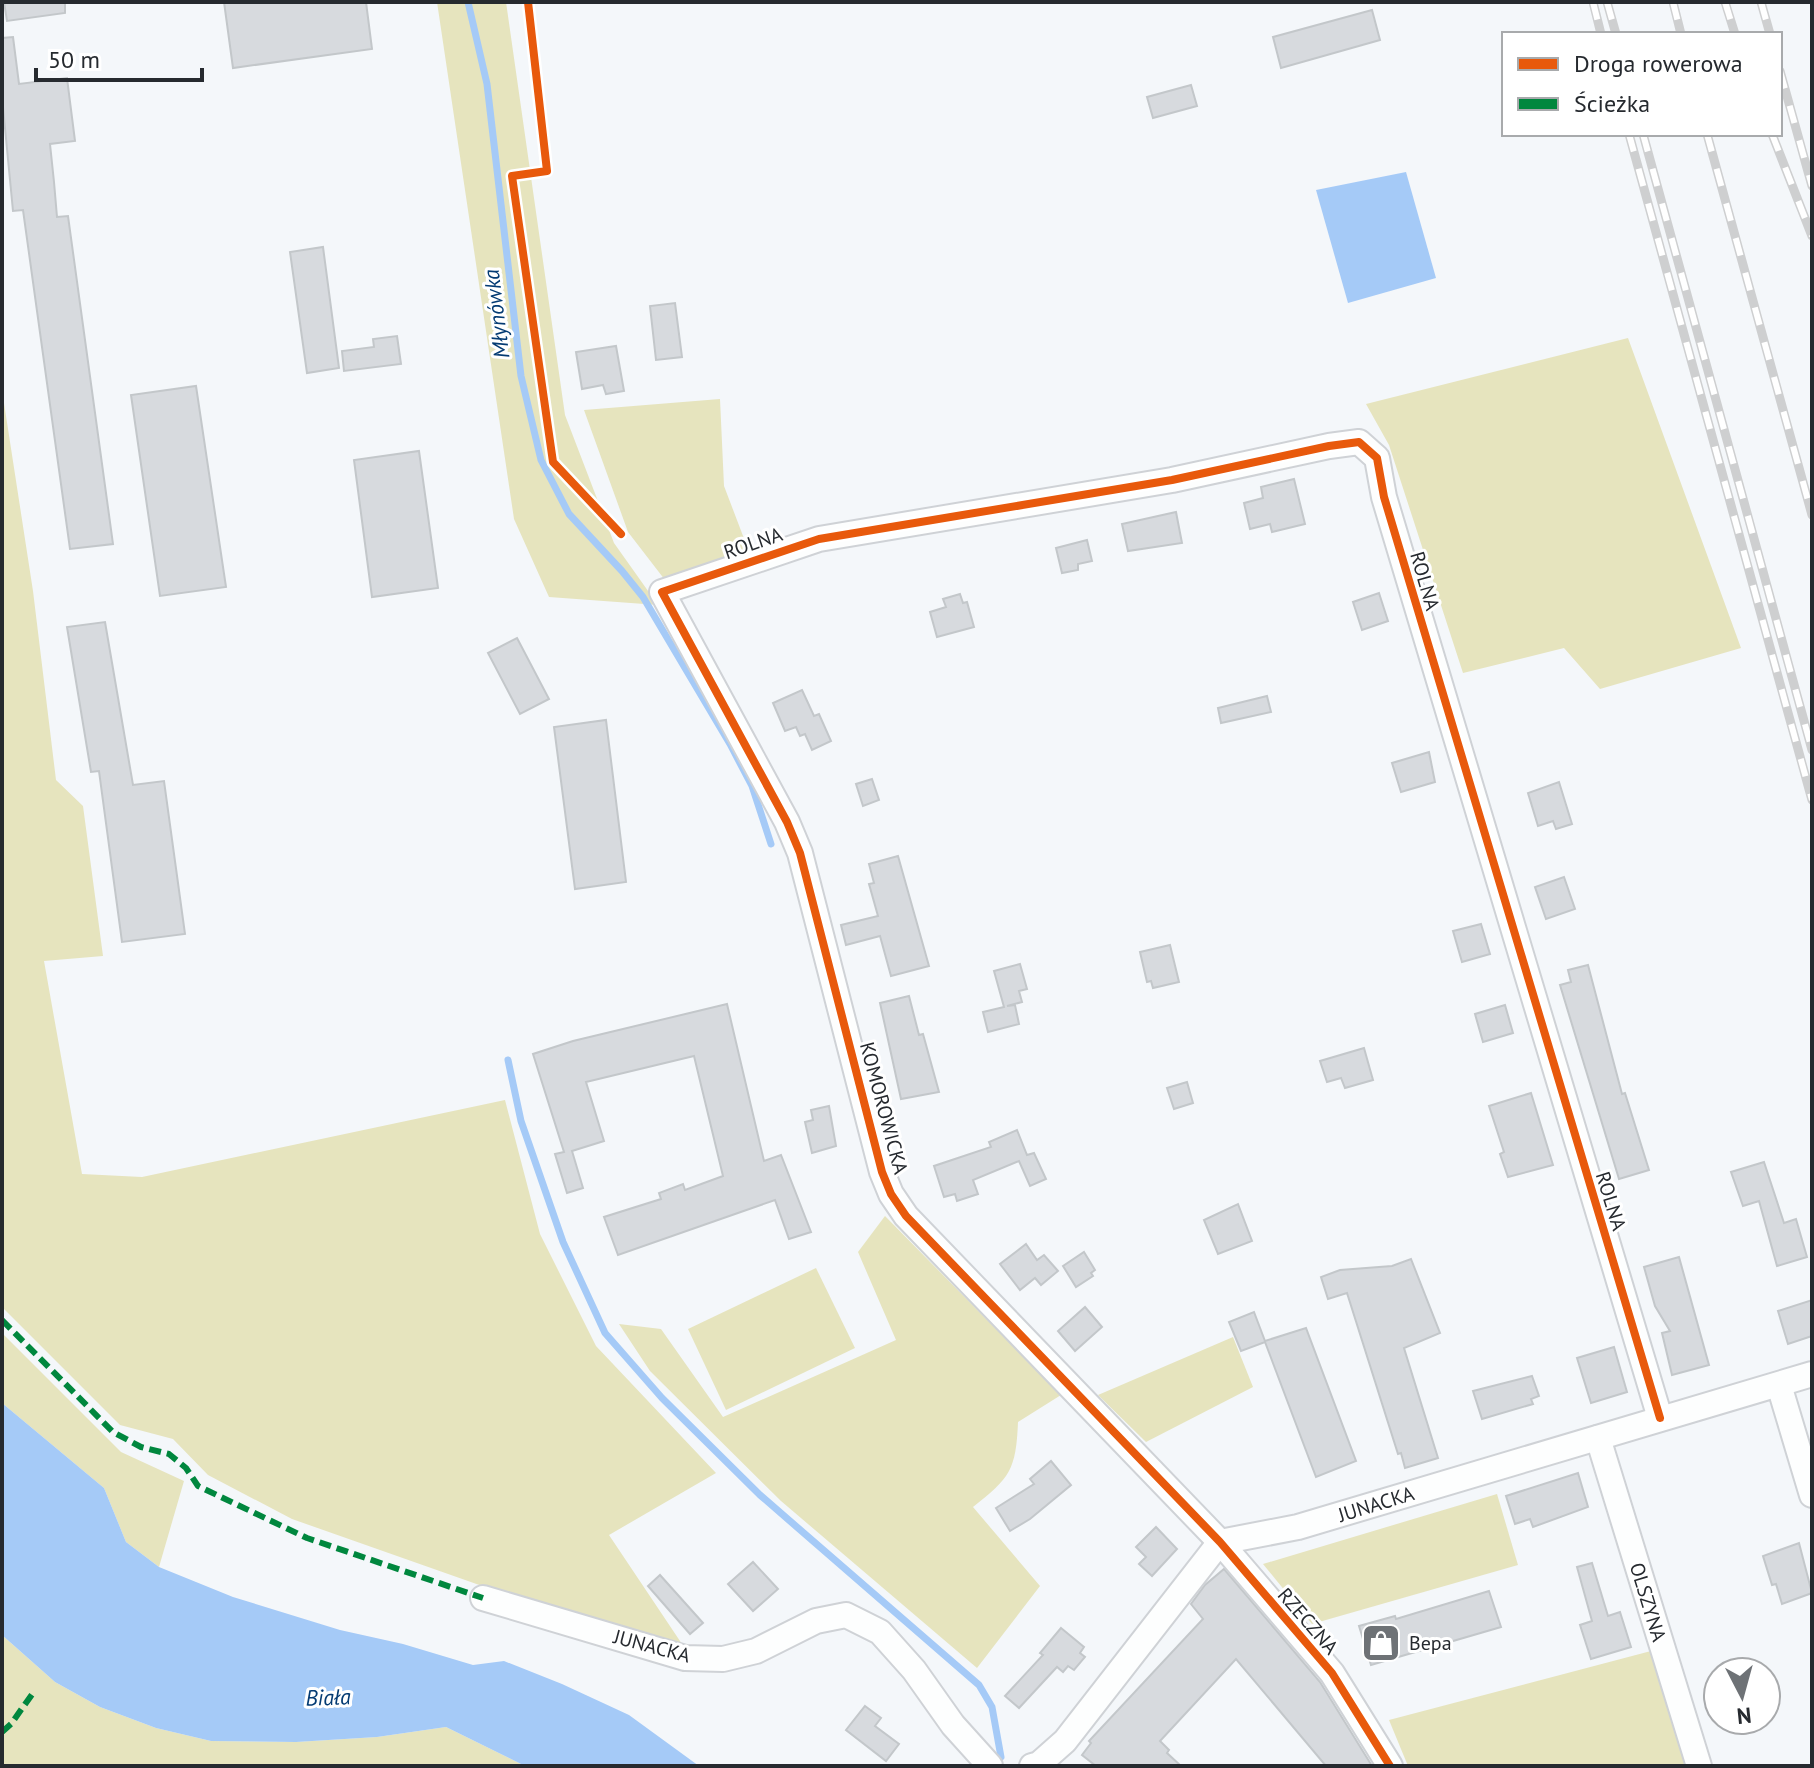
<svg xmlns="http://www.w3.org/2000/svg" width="1814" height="1768" font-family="'PT Sans',sans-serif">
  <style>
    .green { fill: #e6e4be }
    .water { fill: #a5caf7 }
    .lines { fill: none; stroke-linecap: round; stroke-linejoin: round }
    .stream { stroke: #a5caf7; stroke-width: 7 }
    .building { fill: #d7dade; stroke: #c3c7ca; stroke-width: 2 }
    .minor-casing { stroke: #cfd2d6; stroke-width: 28 }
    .minor { stroke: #fdfefe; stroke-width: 24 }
    .rail-casing { stroke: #cecfd0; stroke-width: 9 }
    .rail { stroke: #fff; stroke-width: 6; stroke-dasharray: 18; stroke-linecap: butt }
    .quiet { stroke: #00873e; stroke-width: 6; stroke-dasharray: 12 6; stroke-linecap: butt }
    .cycleway-casing { stroke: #fff; stroke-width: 13 }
    .cycleway { stroke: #e8590c; stroke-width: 8 }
    .labels { text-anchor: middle; stroke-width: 6; stroke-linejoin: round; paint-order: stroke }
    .street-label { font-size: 20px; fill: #262a2f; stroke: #fff }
    .poi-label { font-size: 20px; fill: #262a2f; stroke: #fff; text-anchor: start }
    .water-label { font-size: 22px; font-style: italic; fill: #043b73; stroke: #fff }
  </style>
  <rect width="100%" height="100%" fill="#f4f7fa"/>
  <g class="green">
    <polygon points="437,2 506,2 565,415 614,543 658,605 549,597 514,519"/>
    <polygon points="1628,338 1741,648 1600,689 1564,648 1463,673 1389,445 1366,404"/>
    <polygon points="2,390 33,591 56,780 83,806 103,956 44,961 82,1174 142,1177 505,1100 540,1234 596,1346 716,1473 609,1535 684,1647 485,1587 292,1519 208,1475 173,1439 120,1425 2,1307"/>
    <polygon points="720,399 724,486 748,549 665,580 628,532 584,410"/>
    <path d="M885,1216l176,179 -43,27c-2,48 -8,56 -45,85l67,79 -63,82 -196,-167 -131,-130 -31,-47 42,5 62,88 173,-77 -38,-88z"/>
    <polygon points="816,1268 855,1348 726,1410 688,1329"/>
    <polygon points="2,1333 121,1452 184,1481 159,1567 126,1542 104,1488 2,1403"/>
    <polygon points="1233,1337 1253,1387 1146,1442 1098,1395"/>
    <polygon points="1497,1494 1518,1565 1312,1624 1263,1564"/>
    <polygon points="2,1635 55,1682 100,1707 156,1728 211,1741 296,1742 377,1737 446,1727 525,1766 2,1766"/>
    <polygon points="1651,1651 1685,1766 1408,1766 1389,1720"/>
  </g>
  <g class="water">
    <polygon points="1406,172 1436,278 1348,303 1316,190"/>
    <polygon points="2,1403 104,1488 126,1542 159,1567 233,1597 340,1630 403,1644 473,1665 504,1661 562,1684 629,1715 699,1766 525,1766 446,1727 377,1737 296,1742 211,1741 156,1728 100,1707 55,1682 2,1635"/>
  </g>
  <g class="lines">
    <g class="stream">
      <polyline points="468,2 487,84 521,376 541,460 569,514 622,571 643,597 730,744 752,786 771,844"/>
      <polyline points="508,1060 521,1121 563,1242 605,1333 662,1398 760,1495 979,1685 992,1707 1001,1757"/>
    </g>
  </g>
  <g class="building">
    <polygon points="4,2 65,2 65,13 7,21"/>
    <polygon points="224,2 366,2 372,49 233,68"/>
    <polygon points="1372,10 1380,40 1281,68 1273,37"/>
    <polygon points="13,37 19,84 67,78 75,141 50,144 54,182 57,217 68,216 113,544 70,549 23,210 13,211 2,97 2,38"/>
    <polygon points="1191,85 1197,106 1153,118 1147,97"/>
    <polygon points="323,247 339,368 307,373 290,252"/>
    <polygon points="675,303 682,357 656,360 650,306"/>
    <polygon points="397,336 401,364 344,371 342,351 374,347 373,339"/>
    <polygon points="616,346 624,391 606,394 603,385 582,389 576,352"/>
    <polygon points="196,386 226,587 160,596 131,395"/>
    <polygon points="419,451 438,588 372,597 354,460"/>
    <polygon points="1294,479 1305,524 1272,532 1270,524 1250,529 1244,503 1263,498 1261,487"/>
    <polygon points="1176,512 1182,543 1128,551 1122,524"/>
    <polygon points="1087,540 1092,561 1078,564 1078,570 1062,573 1056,548"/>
    <polygon points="1379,593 1388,621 1362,630 1353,602"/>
    <polygon points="960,594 963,603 967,602 974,627 937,637 930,612 946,607 943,599"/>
    <polygon points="105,622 133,785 164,781 185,934 122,942 99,771 91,772 67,627"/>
    <polygon points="517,638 549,699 520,714 488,653"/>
    <polygon points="802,690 814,716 819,714 831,741 812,750 805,734 800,736 796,727 785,731 773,703"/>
    <polygon points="1267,696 1271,712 1221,723 1218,708"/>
    <polygon points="606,720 626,882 575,889 554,727"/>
    <polygon points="1429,752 1435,782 1401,792 1392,763"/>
    <polygon points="872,779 879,800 863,806 856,784"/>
    <polygon points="1559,782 1572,824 1556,829 1553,821 1538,826 1528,793"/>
    <polygon points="898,856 929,966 891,976 880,936 846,945 841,925 878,916 869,884 874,883 869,864"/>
    <polygon points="1564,877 1575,909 1546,919 1535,887"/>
    <polygon points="1481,924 1490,954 1462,962 1453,931"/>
    <polygon points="1170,945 1179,982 1153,988 1151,981 1147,982 1140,952"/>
    <polygon points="1020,964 1027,989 1019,991 1022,1002 1007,1006 1015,1005 1019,1024 988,1032 983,1012 1004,1007 994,971"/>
    <polygon points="1588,965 1622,1094 1625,1093 1649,1170 1619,1179 1560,985 1571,982 1568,970"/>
    <polygon points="909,996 919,1035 923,1034 939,1092 901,1099 880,1003"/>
    <polygon points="727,1004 764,1161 781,1155 811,1232 789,1239 775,1200 618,1255 604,1217 661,1199 659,1193 683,1184 685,1190 723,1176 694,1056 586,1082 604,1141 572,1151 583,1188 567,1193 555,1154 564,1152 533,1054 573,1041"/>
    <polygon points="1505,1005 1513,1033 1483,1042 1475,1014"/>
    <polygon points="1364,1048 1373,1080 1345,1088 1341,1078 1327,1082 1320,1061"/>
    <polygon points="1187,1082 1193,1103 1174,1109 1167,1088"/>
    <polygon points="1531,1093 1553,1165 1508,1177 1500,1154 1504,1152 1489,1106"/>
    <polygon points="829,1106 836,1146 812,1153 805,1122 813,1120 811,1110"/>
    <polygon points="1017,1130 1027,1155 1034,1153 1046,1179 1030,1186 1019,1161 973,1180 978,1194 957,1201 955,1194 944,1197 934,1166 991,1147 989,1142"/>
    <polygon points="1764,1162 1784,1223 1796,1219 1807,1257 1777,1266 1759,1201 1743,1206 1731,1172"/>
    <polygon points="1238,1204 1252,1241 1218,1254 1204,1220"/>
    <polygon points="1026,1244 1037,1260 1044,1255 1058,1271 1041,1285 1035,1278 1020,1290 1000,1264"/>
    <polygon points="1084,1252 1095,1270 1091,1273 1093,1276 1076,1287 1063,1266"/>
    <polygon points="1679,1257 1709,1365 1672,1375 1662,1333 1670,1331 1655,1306 1644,1267"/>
    <polygon points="1411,1259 1440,1333 1404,1348 1438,1458 1405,1468 1401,1453 1398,1454 1347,1293 1328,1299 1321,1277 1340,1270 1392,1266"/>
    <polygon points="1812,1300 1812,1336 1788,1344 1778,1311"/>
    <polygon points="1085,1307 1102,1327 1075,1351 1058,1331"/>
    <polygon points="1254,1312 1265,1341 1306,1328 1356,1461 1316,1477 1265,1342 1241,1351 1229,1322"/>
    <polygon points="1614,1347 1627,1392 1591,1403 1577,1358"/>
    <polygon points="1532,1376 1539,1396 1531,1399 1533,1404 1482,1419 1473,1391"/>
    <polygon points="1051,1461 1071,1485 1030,1519 1010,1531 996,1508 1034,1484 1030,1479"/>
    <polygon points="1578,1473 1588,1507 1533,1527 1530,1519 1515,1524 1506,1496"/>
    <polygon points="1156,1527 1177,1549 1152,1576 1139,1564 1146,1557 1136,1547"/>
    <polygon points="1799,1543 1812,1593 1782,1604 1776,1584 1772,1585 1763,1556"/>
    <polygon points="753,1562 778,1589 753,1611 728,1584"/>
    <polygon points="1592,1563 1608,1616 1620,1612 1631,1647 1591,1659 1580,1625 1592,1621 1577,1567"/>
    <polygon points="1224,1569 1320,1682 1372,1766 1326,1766 1236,1659 1160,1741 1169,1750 1167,1753 1181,1766 1096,1766 1082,1755 1091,1743 1089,1741 1203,1619 1191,1604 1205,1585"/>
    <polygon points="660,1575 703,1623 690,1634 648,1586"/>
    <polygon points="1489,1591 1501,1627 1371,1665 1359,1626 1395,1616 1396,1619"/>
    <polygon points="1061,1628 1084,1647 1080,1653 1085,1657 1074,1670 1068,1666 1063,1672 1057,1667 1019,1708 1005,1696 1043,1655 1040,1653"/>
    <polygon points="865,1706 881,1718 875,1726 899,1744 886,1761 846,1730"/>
  </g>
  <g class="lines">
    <defs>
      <g id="minor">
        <polyline points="1779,1385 1812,1495"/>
        <polyline points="1598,1438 1699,1766"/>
        <polyline points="483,1598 685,1658 723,1659 756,1651 816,1621 846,1615 880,1632 914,1670 953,1725 990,1766"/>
        <polyline points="1032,1766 1039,1764 1065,1741 1220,1542 1298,1527 1812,1374"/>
        <polyline points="1390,1766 1332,1673 1220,1542 906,1216 891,1194 882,1172 800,853 787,822 662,592 819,539 1172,480 1329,446 1359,442 1377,458 1384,497 1660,1418"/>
      </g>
    </defs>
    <use href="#minor" class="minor-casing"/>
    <use href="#minor" class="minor"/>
    <defs>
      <g id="rail">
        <polyline points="1593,2 1601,34"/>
        <polyline points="1607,2 1616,34"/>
        <polyline points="1673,2 1681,34"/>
        <polyline points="1725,2 1735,34"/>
        <polyline points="1761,2 1770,34"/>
        <polyline points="1780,71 1812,186"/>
        <polyline points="1629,134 1812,800"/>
        <polyline points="1643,134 1812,750"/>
        <polyline points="1707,134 1812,515"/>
        <polyline points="1772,134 1812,236"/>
      </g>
    </defs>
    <use href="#rail" class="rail-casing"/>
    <use href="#rail" class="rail"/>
    <g class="quiet">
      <polyline points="2,1320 113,1432 141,1447 169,1454 186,1468 198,1486 307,1538 483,1598"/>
      <polyline points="2,1732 11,1724 33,1693"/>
    </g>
    <defs>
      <g id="cycleway">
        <polyline points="528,2 547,171 512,176 553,462 621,534"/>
        <polyline points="1390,1766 1332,1673 1220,1542 906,1216 891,1194 882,1172 800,853 787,822 662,592 819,539 1172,480 1329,446 1359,442 1377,458 1384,497 1660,1418"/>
      </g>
    </defs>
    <use href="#cycleway" class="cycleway-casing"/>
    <use href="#cycleway" class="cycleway"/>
  </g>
  <defs>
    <symbol id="shop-square" viewBox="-11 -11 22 22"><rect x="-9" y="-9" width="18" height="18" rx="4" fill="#6e7276" stroke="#fff"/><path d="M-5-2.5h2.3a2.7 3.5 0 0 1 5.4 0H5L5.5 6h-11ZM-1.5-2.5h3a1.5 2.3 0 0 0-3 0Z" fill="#fff"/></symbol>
  </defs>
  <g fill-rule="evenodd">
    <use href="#shop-square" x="1359" y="1621" width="44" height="44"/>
  </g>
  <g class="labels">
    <g class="street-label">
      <text transform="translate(753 543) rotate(-19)" y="7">ROLNA</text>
      <text transform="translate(1425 581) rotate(74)" y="7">ROLNA</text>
      <text transform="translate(884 1108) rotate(75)" y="7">KOMOROWICKA</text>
      <text transform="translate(1611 1201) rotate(73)" y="7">ROLNA</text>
      <text transform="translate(1376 1504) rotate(-17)" y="7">JUNACKA</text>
      <text transform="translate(1648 1602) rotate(73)" y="7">OLSZYNA</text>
      <text transform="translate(1308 1621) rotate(49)" y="7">RZECZNA</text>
      <text transform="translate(652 1646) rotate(15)" y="7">JUNACKA</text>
    </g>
    <g class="poi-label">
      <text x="1409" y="1650">Bepa</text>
    </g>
    <g class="water-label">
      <text transform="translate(496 314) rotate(-97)" y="8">Młynówka</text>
      <text transform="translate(328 1697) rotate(-2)" y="8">Biała</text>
    </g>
  </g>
  <rect width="1814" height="1768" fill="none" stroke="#262a2f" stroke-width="8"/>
  <rect x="1502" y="32" width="280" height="104" fill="#ffffff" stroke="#a8aaac" stroke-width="2"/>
  <rect x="1518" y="58" width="40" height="12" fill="#e8590c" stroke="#a8aaac" stroke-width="2"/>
  <text x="1574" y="72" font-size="24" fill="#262a2f">Droga rowerowa</text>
  <rect x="1518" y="98" width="40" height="12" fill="#00873e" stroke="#a8aaac" stroke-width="2"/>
  <text x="1574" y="112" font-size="24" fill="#262a2f">Ścieżka</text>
  <g transform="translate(1742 1696) rotate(174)"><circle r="38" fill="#ffffff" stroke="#a8aaac" stroke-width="2"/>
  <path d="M0-6L14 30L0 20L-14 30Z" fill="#6e7276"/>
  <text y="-12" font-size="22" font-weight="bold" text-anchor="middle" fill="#262a2f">N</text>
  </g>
  <path d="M36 68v12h166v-12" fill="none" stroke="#262a2f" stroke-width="4"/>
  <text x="48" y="68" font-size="24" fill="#262a2f" stroke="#ffffff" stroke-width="6" paint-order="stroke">50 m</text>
</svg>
